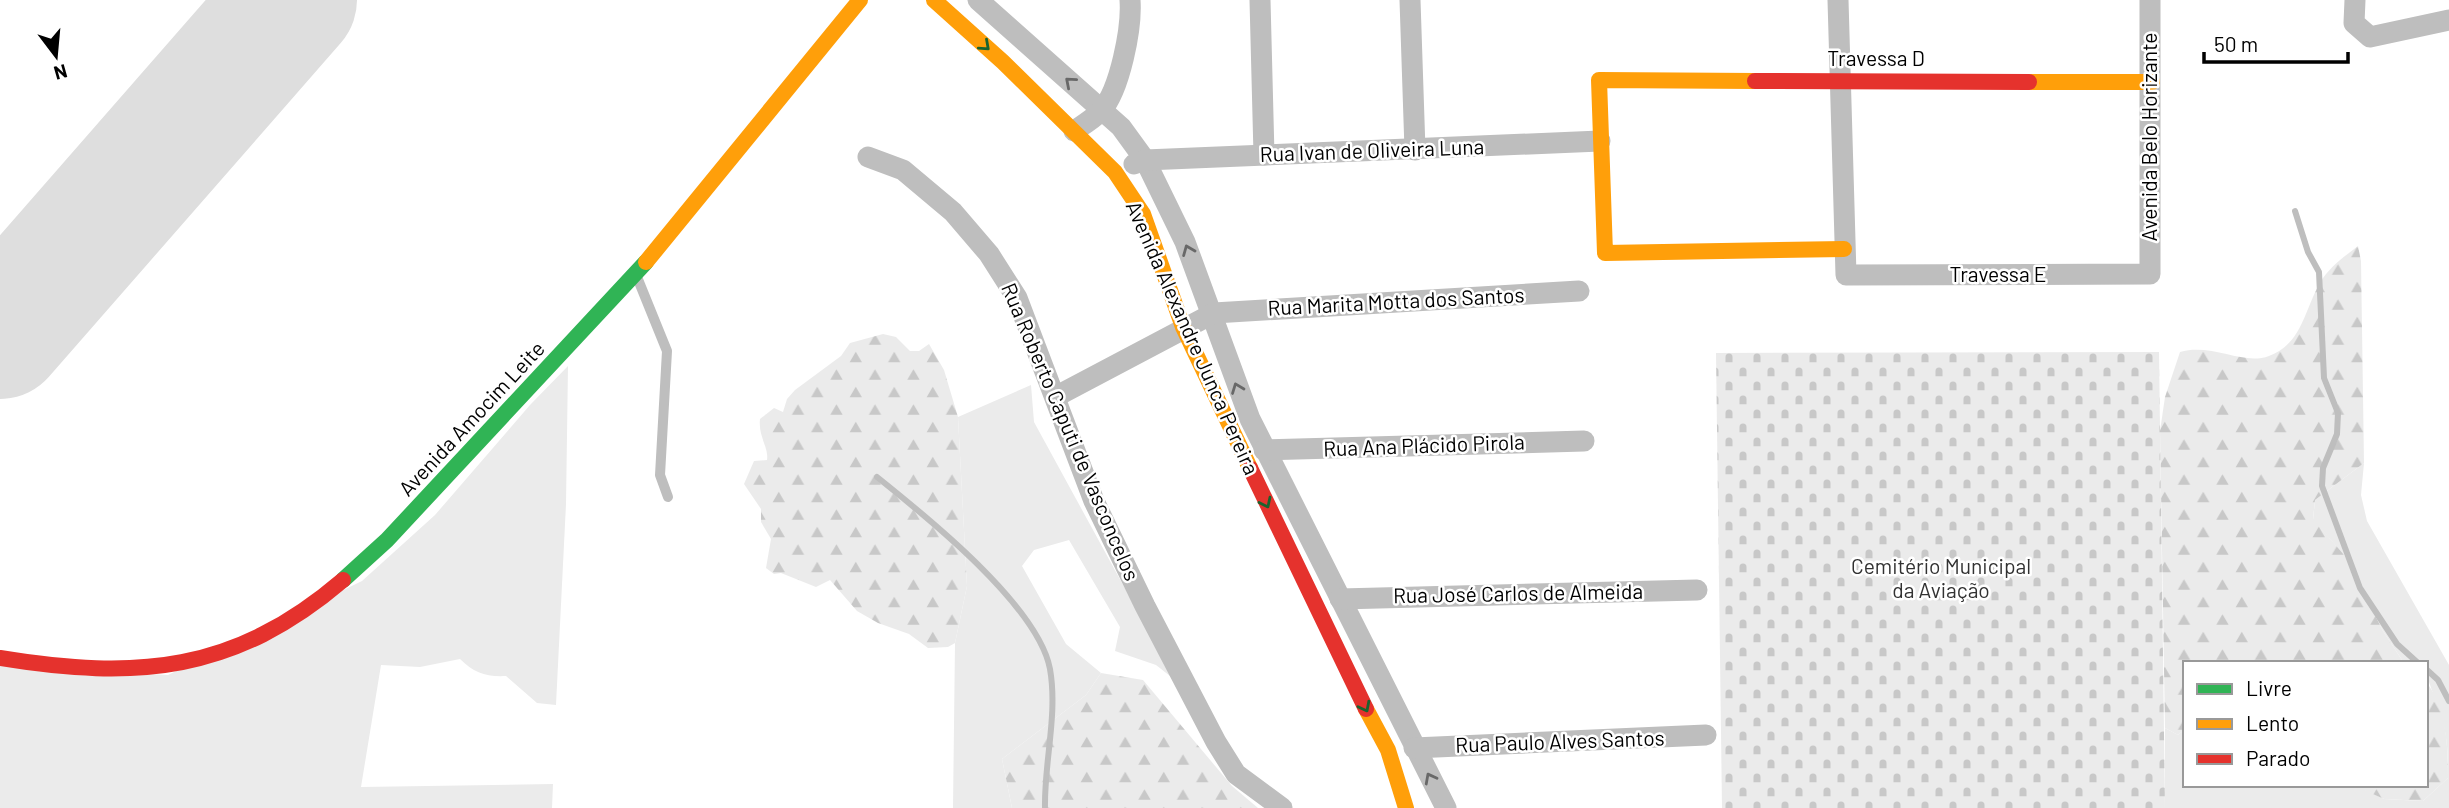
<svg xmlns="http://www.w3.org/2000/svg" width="2449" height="808" font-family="Barlow,sans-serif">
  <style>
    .green { fill: #ebebeb }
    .forest { fill: url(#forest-firs) }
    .cemetery { fill: url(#cemetery-stones) }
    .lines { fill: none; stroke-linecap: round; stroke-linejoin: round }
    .stream { stroke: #bebebe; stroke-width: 6 }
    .runway { stroke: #dedede; stroke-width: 130 }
    .lane { stroke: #bebebe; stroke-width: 10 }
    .street { stroke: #bebebe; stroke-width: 21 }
    .fast { stroke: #30b455; stroke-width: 16 }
    .slow { stroke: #ff9f0a; stroke-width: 16 }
    .jam { stroke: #e5322d; stroke-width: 16 }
    .oneway { stroke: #1a632f }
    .oneway2 { stroke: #686868 }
    .labels { text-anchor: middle; stroke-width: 5; stroke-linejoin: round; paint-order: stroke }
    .street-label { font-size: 21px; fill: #000; stroke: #fff }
    .park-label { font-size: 21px; fill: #323232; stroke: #fff }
  </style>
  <defs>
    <pattern id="forest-firs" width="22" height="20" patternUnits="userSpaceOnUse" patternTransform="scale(1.75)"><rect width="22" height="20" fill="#ebebeb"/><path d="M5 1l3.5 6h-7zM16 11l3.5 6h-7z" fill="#c8c8c8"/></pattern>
    <pattern id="cemetery-stones" width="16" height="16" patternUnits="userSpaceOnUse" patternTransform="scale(1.75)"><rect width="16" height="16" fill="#ebebeb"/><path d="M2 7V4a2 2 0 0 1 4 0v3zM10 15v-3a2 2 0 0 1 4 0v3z" fill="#c8c8c8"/></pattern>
  </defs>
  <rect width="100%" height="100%" fill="#fff"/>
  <g class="green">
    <path d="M568,366l-2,138 -10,201 -19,-2 -31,-27c-20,1 -32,-3 -46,-17l-40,8 -39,-2 -20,122 192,-3 -1,24h-552v-143l168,10 194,-94 73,-66 95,-110z"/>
    <polygon points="1031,385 1034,422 1175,680 1156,665 1115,651 1120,627 1069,540 1034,550 1022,566 1066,644 1101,673 1086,695 1002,759 1012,808 953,808 955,643 967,586 958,417"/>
    <path d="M2364,463l-3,32 6,26 82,144v143h-284v-80l13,7 7,-6v56h170l29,14 39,2 25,-23c0,-21 0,-41 -7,-62 -5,-20 -15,-33 -15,-53h-22l-21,-32 -38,-75 -32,-36 2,-20z"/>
  </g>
  <g class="forest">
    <path d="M2358,246l3,15 3,202 -49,37 -2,19 32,37 38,75 21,32h-219v66l-7,6 -13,-7 -5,-297 5,-34 15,-45c33,-9 63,14 89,4 34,-13 35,-46 51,-73 9,-16 24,-26 38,-37z"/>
    <path d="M883,334l13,3 14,14h9l10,-7 15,26 14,47 9,169 -12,57 -7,4 -20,1 -19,-14 -31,-11 -21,-12 -27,-31 -14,7 -35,-14 -7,1 -8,-6 5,-29 -10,-17v-13l-17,-25 10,-23 13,-1c2,-13 -9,-23 -7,-41l14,-11 9,4 4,-13 8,-9 46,-34 9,-13z"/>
    <polygon points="1101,673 1143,680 1232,786 1258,808 1012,808 1002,759 1086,695"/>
    <path d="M2426,682c21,25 22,65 22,96l-25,23 -39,-2 -29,-13 71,-1z"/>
  </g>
  <polygon class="cemetery" points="2159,352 2165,808 1722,808 1716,353"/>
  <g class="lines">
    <g class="stream">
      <polyline points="2295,211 2308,252 2319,272 2324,378 2338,413 2337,434 2323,468 2322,486 2360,588 2397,644 2418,663"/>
      <path d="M877,477c50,40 161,129 173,192 8,46 -6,93 -5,139"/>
      <polyline points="2426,669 2438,680 2449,701"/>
    </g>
    <polyline class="runway" points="0,334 292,0"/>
    <polyline class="lane" points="637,277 667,351 660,475 668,497"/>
    <g class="street">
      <polyline points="978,0 1121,127 1145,160 1185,242 1250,419 1446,808"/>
      <polyline points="1260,0 1264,155"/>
      <polyline points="1410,0 1415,150"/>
      <polyline points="1838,0 1846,275 2150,274 2150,0"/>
      <polyline points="2355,0 2354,23 2370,37 2449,20"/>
      <path d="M1074,131c9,-6 19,-12 27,-20 19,-21 31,-83 29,-111"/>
      <polyline points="868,157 903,170 953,212 989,254 1017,298 1094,501 1145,606 1216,742 1236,774 1282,808"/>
      <polyline points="1134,164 1145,160 1600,141"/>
      <polyline points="1055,397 1214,313 1579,291"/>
      <polyline points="1264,450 1584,441"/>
      <polyline points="1340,599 1697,590"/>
      <polyline points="1414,748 1706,735"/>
    </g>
    <polyline class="fast" points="343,580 387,540 646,262"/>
    <g class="slow">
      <polyline points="934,0 1003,62 1115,172 1143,214 1183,327 1250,468"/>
      <polyline points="1755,81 1599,80 1605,253 1844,249"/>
      <polyline points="2029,82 2152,82"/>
      <polyline points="646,262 860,0"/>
      <polyline points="1366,709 1388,750 1406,808"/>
    </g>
    <g class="jam">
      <polyline points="1755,81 2029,82"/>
      <polyline points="1250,468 1366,709"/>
      <path d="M0,658c137,22 234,15 343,-78"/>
    </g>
  </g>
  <defs><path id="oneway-chevron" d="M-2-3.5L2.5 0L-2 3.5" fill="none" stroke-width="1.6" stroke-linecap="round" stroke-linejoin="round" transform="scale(1.75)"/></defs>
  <g class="oneway">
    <use href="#oneway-chevron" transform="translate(985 46) rotate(42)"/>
    <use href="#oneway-chevron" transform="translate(1266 503) rotate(64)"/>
    <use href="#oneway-chevron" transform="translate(1365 707) rotate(63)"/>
  </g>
  <g class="oneway2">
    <use href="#oneway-chevron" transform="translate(1070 82) rotate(-139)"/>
    <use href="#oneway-chevron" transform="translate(1188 250) rotate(-112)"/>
    <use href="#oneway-chevron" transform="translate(1237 388) rotate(-111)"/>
    <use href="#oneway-chevron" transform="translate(1430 778) rotate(-118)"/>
  </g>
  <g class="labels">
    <g class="street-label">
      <text x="1876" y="66">Travessa D</text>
      <text transform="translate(2150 137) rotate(-90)" y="7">Avenida Belo Horizante</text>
      <text transform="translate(1372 151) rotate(-2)" y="7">Rua Ivan de Oliveira Luna</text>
      <text x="1998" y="282">Travessa E</text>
      <text transform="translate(1396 302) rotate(-3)" y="7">Rua Marita Motta dos Santos</text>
      <text transform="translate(1192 338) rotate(66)" y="7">Avenida Alexandre Junca Pereira</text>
      <text transform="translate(472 419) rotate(-47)" y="7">Avenida Amocim Leite</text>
      <text transform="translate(1070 432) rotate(67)" y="7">Rua Roberto Caputi de Vasconcelos</text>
      <text transform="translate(1424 446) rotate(-2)" y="7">Rua Ana Plácido Pirola</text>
      <text transform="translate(1518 594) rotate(-1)" y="7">Rua José Carlos de Almeida</text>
      <text transform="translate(1560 742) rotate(-2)" y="7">Rua Paulo Alves Santos</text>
    </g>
    <g class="park-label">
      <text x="1941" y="574">Cemitério Municipal<tspan x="1941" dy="24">da Aviação</tspan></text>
    </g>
  </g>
  <rect x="2183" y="661" width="245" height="126" fill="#ffffff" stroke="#999999" stroke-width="2"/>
  <rect x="2197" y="684" width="35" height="10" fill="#30b455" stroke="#999999" stroke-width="2"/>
  <text x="2246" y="696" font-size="21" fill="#000000">Livre</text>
  <rect x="2197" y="719" width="35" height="10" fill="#ff9f0a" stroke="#999999" stroke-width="2"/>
  <text x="2246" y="731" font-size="21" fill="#000000">Lento</text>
  <rect x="2197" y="754" width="35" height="10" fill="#e5322d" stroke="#999999" stroke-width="2"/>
  <text x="2246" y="766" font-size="21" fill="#000000">Parado</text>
  <g transform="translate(56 56) rotate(164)" stroke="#ffffff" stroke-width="5" paint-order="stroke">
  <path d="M0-5L12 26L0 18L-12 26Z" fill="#000000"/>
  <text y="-10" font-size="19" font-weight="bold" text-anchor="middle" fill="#000000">N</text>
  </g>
  <path d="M2204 52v10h144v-10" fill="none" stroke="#000000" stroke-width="3.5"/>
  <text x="2214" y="52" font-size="21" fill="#000000" stroke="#ffffff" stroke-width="5" paint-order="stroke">50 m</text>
</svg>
